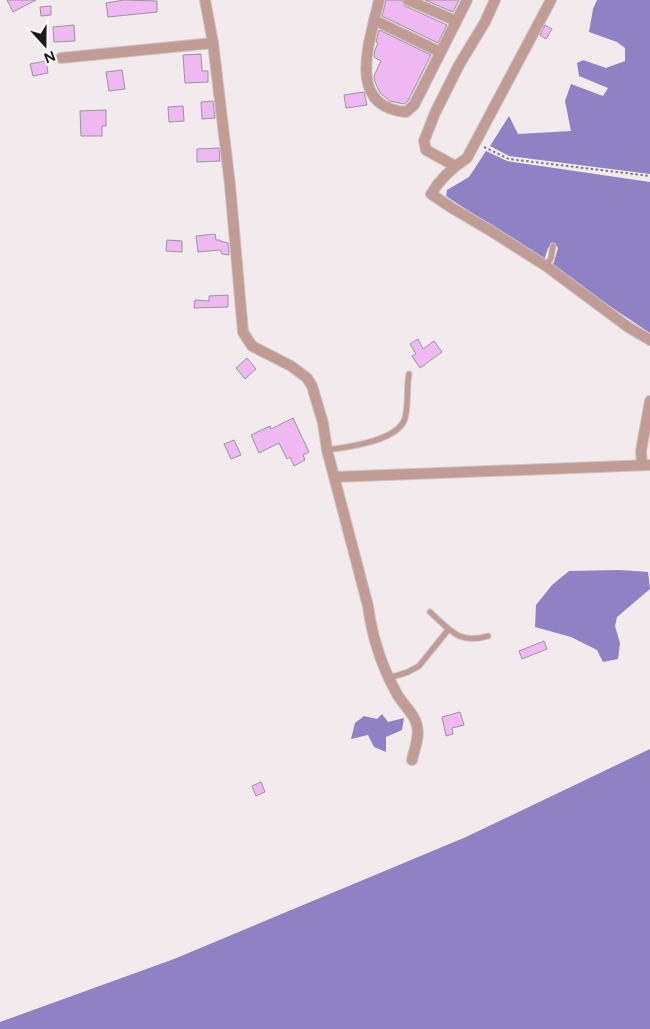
<svg xmlns="http://www.w3.org/2000/svg" width="650" height="1029" font-family="Figtree,sans-serif">
  <style>
    .water { fill: #8e82c5 }
    .building { fill: #efb8f3; stroke: #99959a }
    .lines { fill: none; stroke-linecap: round; stroke-linejoin: round }
    .service-casing { stroke: #cbc4c6; stroke-width: 7 }
    .minor-casing { stroke: #cbc4c6; stroke-width: 12 }
    .path { stroke: #817b7d; stroke-width: 2; stroke-dasharray: 2.5 2.5; stroke-linecap: butt }
    .service { stroke: #c09c95; stroke-width: 5 }
    .minor { stroke: #c09c95; stroke-width: 10 }
  </style>
  <rect width="100%" height="100%" fill="#f2eaec"/>
  <g class="water">
    <polygon points="597,0 650,0 650,174 509,156 490,146 509,116 518,134 571,131 565,101 571,84 603,96 608,88 579,76 577,63 583,60 606,68 625,61 625,48 617,42 589,32 593,9"/>
    <polygon points="486,151 507,161 650,182 650,333 551,267 554,262 558,248 554,243 548,248 544,261 446,196 447,190 469,177"/>
    <polygon points="620,570 648,572 650,589 617,617 615,626 620,643 618,659 603,662 597,650 571,637 535,627 536,605 552,585 569,571"/>
    <polygon points="382,714 388,722 404,718 402,730 386,737 386,752 374,747 368,735 351,739 355,723 364,716 377,719"/>
    <polygon points="650,749 650,1029 0,1029 0,1022 174,959 466,837"/>
  </g>
  <g class="building">
    <polygon points="7,0 36,0 13,12"/>
    <polygon points="124,0 157,1 157,12 108,17 106,3"/>
    <polygon points="386,0 401,0 405,6 447,25 438,43 382,16"/>
    <polygon points="425,0 459,0 453,12"/>
    <polygon points="51,6 51,15 41,16 40,7"/>
    <polygon points="74,25 75,41 54,42 53,27"/>
    <polygon points="545,25 552,29 546,39 540,35"/>
    <polygon points="379,30 431,55 408,101 404,104 390,101 380,93 375,82 374,76 381,61 374,57 375,50 378,43 376,42"/>
    <polygon points="201,54 202,71 208,71 208,82 185,83 183,55"/>
    <polygon points="46,61 48,73 33,76 30,64"/>
    <polygon points="122,70 125,89 109,91 106,72"/>
    <polygon points="364,92 367,105 346,108 344,95"/>
    <polygon points="213,101 215,118 202,119 201,102"/>
    <polygon points="183,106 184,121 169,122 168,107"/>
    <polygon points="106,110 106,126 102,126 102,136 81,136 80,111"/>
    <polygon points="219,148 220,161 197,162 197,149"/>
    <polygon points="215,234 216,240 220,240 220,241 228,243 229,255 222,254 220,250 198,252 196,236"/>
    <polygon points="167,240 182,241 182,252 166,251"/>
    <polygon points="228,295 228,307 194,308 195,300 209,301 209,296"/>
    <polygon points="418,339 423,349 434,341 442,352 420,368 412,356 416,354 410,344"/>
    <polygon points="247,358 256,369 245,379 236,368"/>
    <polygon points="293,418 309,452 303,455 305,460 294,466 290,457 287,459 279,443 259,453 251,435 270,426 271,429"/>
    <polygon points="234,440 241,455 231,459 224,444"/>
    <polygon points="544,641 547,649 522,659 519,651"/>
    <polygon points="460,712 464,725 452,728 453,734 446,736 442,717"/>
    <polygon points="261,782 265,792 256,796 252,786"/>
  </g>
  <g class="lines">
    <defs>
      <g id="service">
        <polyline points="546,266 551,258 553,246"/>
        <path d="M327,450c20,-3 72,-9 78,-32 4,-14 1,-29 4,-44"/>
        <path d="M430,612c20,18 29,33 58,24"/>
        <polyline points="389,678 408,672 419,666 448,630"/>
      </g>
      <g id="minor">
        <path d="M205,0l8,43 17,142 13,147 9,14 39,20 16,12 5,8 11,37 4,27 41,156c4,31 14,61 29,88 6,11 18,20 20,32 3,11 -3,24 -5,34"/>
        <path d="M379,0c-8,39 -35,106 27,112l8,-7 53,-105"/>
        <polyline points="408,0 456,21"/>
        <path d="M551,0l-84,158c-14,9 -27,21 -36,36l21,14 39,23 55,35 82,61 22,13"/>
        <polyline points="374,20 440,52"/>
        <polyline points="61,58 213,43"/>
        <polyline points="455,166 426,150 424,141 435,113 459,65 485,22 495,0"/>
        <polyline points="642,465 641,451 650,401"/>
        <polyline points="335,477 650,465"/>
      </g>
    </defs>
    <use href="#service" class="service-casing"/>
    <use href="#minor" class="minor-casing"/>
    <polyline class="path" points="484,147 509,159 650,176"/>
    <use href="#service" class="service"/>
    <use href="#minor" class="minor"/>
  </g>
  <g transform="translate(45 45) rotate(159)" stroke="#fef8fa" stroke-width="4" paint-order="stroke">
  <path d="M0-4L9 19L0 12L-9 19Z" fill="#1c191a"/>
  <text y="-8" font-size="14" font-weight="bold" text-anchor="middle" fill="#1c191a">N</text>
  </g>
</svg>
